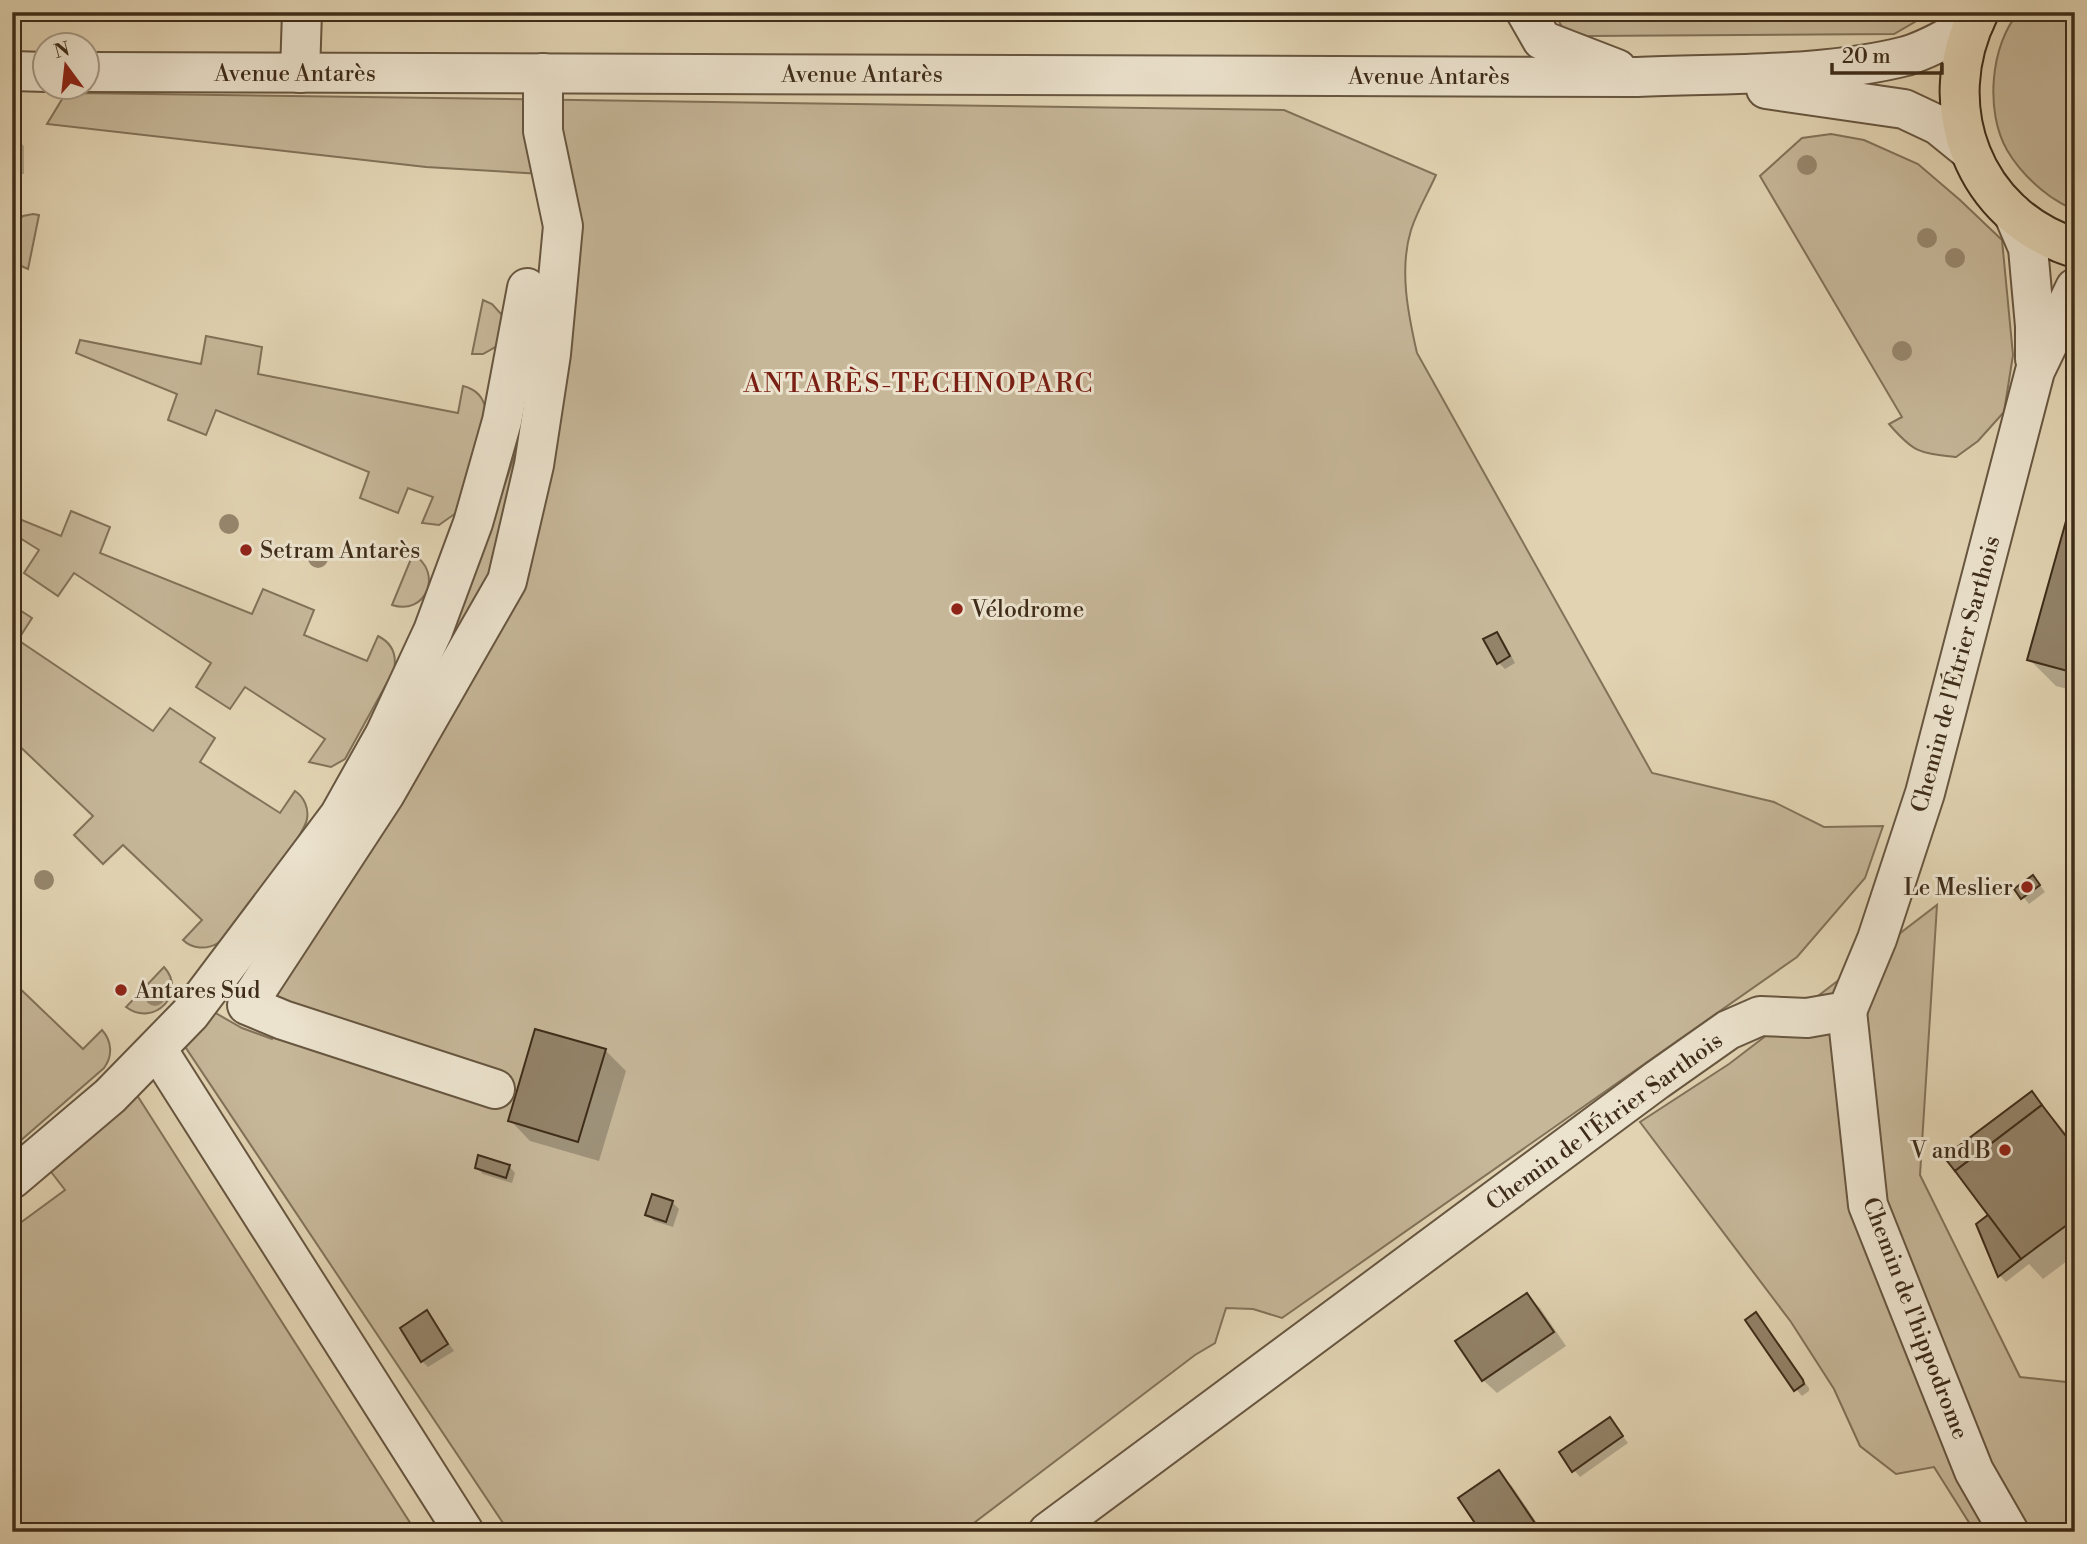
<svg xmlns="http://www.w3.org/2000/svg" width="2087" height="1544" font-family="'Libre Bodoni',serif">
  <style>
    .green { fill: #c6b799; stroke: #827259; stroke-width: 2 }
    .shadow { fill: #0003 }
    .building { fill: #938369; stroke: #3e2c19; stroke-width: 2 }
    .lines { fill: none; stroke-linecap: round; stroke-linejoin: round }
    .minor-casing { stroke: #675640; stroke-width: 42 }
    .major-casing { stroke: #3e2c19; stroke-width: 42 }
    .minor { stroke: #ece3ce; stroke-width: 38 }
    .major { stroke: #e2d4b3; stroke-width: 38 }
    .tree { fill: #97876d }
    .poi-dot { fill: #8f2418; stroke: #ece3ce; stroke-width: 2.5 }
    .labels { text-anchor: middle; stroke-width: 6; stroke-linejoin: round; paint-order: stroke }
    .street-label { font-size: 23px; fill: #3e2c19; stroke: #ece3ce }
    .poi-label { font-size: 23px; fill: #3e2c19; stroke: #ece3ce; text-anchor: start }
    .quarter-label { font-size: 26px; letter-spacing: 2px; fill: #7a1f14; stroke: #ece3ce }
  </style>
  <rect width="100%" height="100%" fill="#e2d4b3"/>
  <filter id="stains"><feTurbulence type="fractalNoise" baseFrequency=".00286" numOctaves="4"/><feColorMatrix values="0 0 0 0 .2 0 0 0 0 .09 0 0 0 0 .02 0 0 0 .5 -.17"/></filter>
  <radialGradient id="worn" r=".72"><stop offset=".6" stop-color="#630" stop-opacity="0"/><stop offset="1" stop-color="#630" stop-opacity=".3"/></radialGradient>
  <g class="green">
    <polygon points="1554,12 1932,12 1894,34 1587,36 1563,29"/>
    <path d="M2019,12h56v198c-9,-3 -16,-8 -24,-13 -18,-13 -33,-28 -44,-47 -22,-38 -17,-105 12,-138z"/>
    <path d="M78,93l1206,17 152,65c-8,18 -19,36 -25,55 -12,39 -3,84 6,123l235,420 122,29 50,25 59,-1 -18,52 -68,79 -515,361 -29,-9 -27,-1 -11,35 -20,12 -233,177h-453l-327,-490 30,-31 30,17 30,11 21,-36 -28,-9 -25,-16 214,-351 79,-223 23,-159 -14,-71 -116,-7 -379,-43 17,-28z"/>
    <path d="M1831,134l33,6 54,24 42,36 42,40 11,115 -9,57 -26,29 -22,16c-37,-4 -42,-4 -67,-33l13,-7 -142,-241 42,-38z"/>
    <polygon points="33,214 39,215 28,269 19,265 12,259 12,225 23,216"/>
    <polygon points="483,300 492,304 503,316 497,346 483,354 472,354"/>
    <path d="M206,336l56,11 -4,27 200,39 5,-27c13,3 21,12 23,25l-30,102 -17,12 -17,-2 11,-26 -25,-9 -10,25 -38,-15 9,-26 -153,-62 -10,25 -38,-15 9,-26 -101,-41 4,-13 121,24z"/>
    <path d="M71,511l39,16 -10,26 152,61 11,-25 51,21 -10,25 63,26 11,-25c14,7 19,19 16,34l-49,89 -14,8 -22,-5 16,-23 -80,-52 -15,22 -34,-22 15,-24 -137,-90 -16,23 -34,-23 15,-23 -27,-17v-17l49,20z"/>
    <path d="M413,554c31,19 13,62 -21,51z"/>
    <path d="M12,605l20,13 -14,22 135,91 17,-23 45,30 -15,24 80,51 15,-22c9,6 14,17 12,28 -2,15 -75,114 -89,124 -11,7 -26,6 -35,-3l19,-20 -79,-75 -20,19 -29,-29 19,-19 -81,-77z"/>
    <polygon points="1937,905 1920,1175 2020,1377 2075,1383 2075,1532 1975,1532 1934,1467 1896,1474 1860,1446 1834,1389 1791,1322 1640,1122 1729,1064"/>
    <path d="M164,967c24,26 -10,61 -38,40z"/>
    <path d="M12,981l71,68 19,-19c10,11 11,26 2,38l-92,80z"/>
    <polygon points="135,1092 416,1532 12,1532 12,1229 65,1190 48,1168"/>
  </g>
  <g class="shadow">
    <polygon points="12,139 17,139 24,146 24,174 12,174"/>
    <polygon points="2075,495 2075,691 2056,686 2029,659"/>
    <polygon points="1497,634 1503,641 1515,663 1505,669 1498,662"/>
    <polygon points="2039,884 2045,892 2029,904 2017,889"/>
    <polygon points="605,1050 626,1071 599,1161 530,1141 510,1120"/>
    <polygon points="2032,1093 2075,1144 2075,1255 2043,1279 2029,1264 2006,1282 2000,1276 1978,1225 1995,1221"/>
    <polygon points="509,1166 515,1173 512,1183 483,1174 477,1168"/>
    <polygon points="672,1202 679,1209 673,1227 654,1221 647,1214"/>
    <polygon points="1527,1295 1540,1308 1566,1346 1497,1393 1483,1380"/>
    <polygon points="427,1312 454,1351 428,1367 422,1361"/>
    <polygon points="1756,1314 1809,1388 1809,1391 1802,1396 1796,1389"/>
    <polygon points="1610,1419 1628,1443 1580,1477 1574,1470"/>
    <polygon points="1499,1473 1512,1486 1543,1532 1483,1532"/>
  </g>
  <g class="building">
    <polygon points="12,138 18,138 18,169 12,168"/>
    <polygon points="2075,489 2075,673 2027,660"/>
    <polygon points="1497,632 1510,656 1497,664 1483,639"/>
    <polygon points="2033,875 2040,885 2021,899 2014,889"/>
    <polygon points="535,1029 606,1049 578,1142 508,1121"/>
    <polygon points="2032,1091 2042,1105 1955,1171 1944,1157"/>
    <polygon points="2042,1105 2075,1148 2075,1219 2021,1259 1955,1171"/>
    <polygon points="478,1155 510,1165 506,1178 475,1168"/>
    <polygon points="652,1194 673,1201 666,1222 645,1215"/>
    <polygon points="1988,1215 2021,1259 1998,1277 1976,1224"/>
    <polygon points="1527,1293 1554,1332 1482,1381 1455,1341"/>
    <polygon points="427,1310 448,1344 421,1362 400,1328"/>
    <polygon points="1756,1312 1803,1380 1804,1384 1794,1391 1745,1320"/>
    <polygon points="1610,1417 1623,1436 1572,1472 1559,1452"/>
    <polygon points="1499,1470 1539,1529 1535,1532 1481,1532 1458,1498"/>
  </g>
  <g class="lines">
    <defs>
      <g id="minor">
        <polyline points="1526,12 1542,40 1617,69"/>
        <polyline points="12,71 46,72"/>
        <path d="M88,72l1549,5c84,-4 188,0 269,-21 24,-7 46,-21 68,-33"/>
        <polyline points="300,73 302,12"/>
        <polyline points="1766,89 1904,109 1938,125 1970,151"/>
        <polyline points="2013,213 2028,248 2035,326 2035,359"/>
        <polyline points="1847,1011 1868,1205 1974,1471 2009,1532"/>
        <polyline points="157,1049 464,1532"/>
        <polyline points="495,1089 283,1020 247,1005 385,794 507,581 534,465 551,354 563,226 543,131 543,73"/>
        <polyline points="12,1179 110,1096 190,1014 339,816 385,734 433,631 473,523 502,421 527,288"/>
        <polyline points="1048,1532 1657,1080 1728,1030 1760,1016 1807,1018 1847,1011 1877,939 1925,793 2035,371 2075,288"/>
      </g>
      <path id="major" d="M1979,12c-47,94 -6,204 96,236"/>
    </defs>
    <use href="#minor" class="minor-casing"/>
    <use href="#major" class="major-casing"/>
    <use href="#minor" class="minor"/>
    <use href="#major" class="major"/>
  </g>
  <g class="tree">
    <circle cx="1807" cy="165" r="10"/>
    <circle cx="1927" cy="238" r="10"/>
    <circle cx="1955" cy="258" r="10"/>
    <circle cx="1902" cy="351" r="10"/>
    <circle cx="229" cy="524" r="10"/>
    <circle cx="318" cy="558" r="10"/>
    <circle cx="44" cy="880" r="10"/>
    <circle cx="155" cy="996" r="10"/>
  </g>
  <g class="poi-dot">
    <circle cx="246" cy="550" r="7"/>
    <circle cx="957" cy="609" r="7"/>
    <circle cx="2027" cy="887" r="7"/>
    <circle cx="121" cy="990" r="7"/>
    <circle cx="2005" cy="1150" r="7"/>
  </g>
  <g class="labels">
    <g class="street-label">
      <text x="295" y="81">Avenue Antarès</text>
      <text x="862" y="82">Avenue Antarès</text>
      <text x="1429" y="84">Avenue Antarès</text>
      <text transform="translate(1955 674) rotate(-75)" y="8">Chemin de l'Étrier Sarthois</text>
      <text transform="translate(1604 1121) rotate(-36)" y="8">Chemin de l'Étrier Sarthois</text>
      <text transform="translate(1916 1318) rotate(69)" y="8">Chemin de l'hippodrome</text>
    </g>
    <g class="poi-label">
      <text x="260" y="558">Setram Antarès</text>
      <text x="971" y="617">Vélodrome</text>
      <text x="2013" y="895" text-anchor="end">Le Meslier</text>
      <text x="135" y="998">Antares Sud</text>
      <text x="1991" y="1158" text-anchor="end">V and B</text>
    </g>
    <g class="quarter-label">
      <text x="919" y="392">ANTARÈS-TECHNOPARC</text>
    </g>
  </g>
  <rect width="2087" height="1544" fill="none" stroke="#e2d4b3" stroke-width="42"/>
  <rect x="14" y="14" width="2059" height="1516" fill="none" stroke="#3e2c19" stroke-width="3.5"/>
  <rect x="21" y="21" width="2045" height="1502" fill="none" stroke="#3e2c19" stroke-width="2"/>
  <g transform="translate(66 66) rotate(345)"><circle r="33" fill="#ece3ce" stroke="#a69a86" stroke-width="2"/>
  <path d="M0-5L12 26L0 18L-12 26Z" fill="#8f2418"/>
  <text y="-10" font-size="19" font-weight="bold" text-anchor="middle" fill="#3e2c19">N</text>
  </g>
  <path d="M1832 63v10h110v-10" fill="none" stroke="#3e2c19" stroke-width="3.5"/>
  <text x="1842" y="63" font-size="21" fill="#3e2c19" stroke="#ece3ce" stroke-width="5" paint-order="stroke">20 m</text>
  <rect width="100%" height="100%" filter="url(#stains)"/>
  <rect width="100%" height="100%" fill="url(#worn)"/>
</svg>
